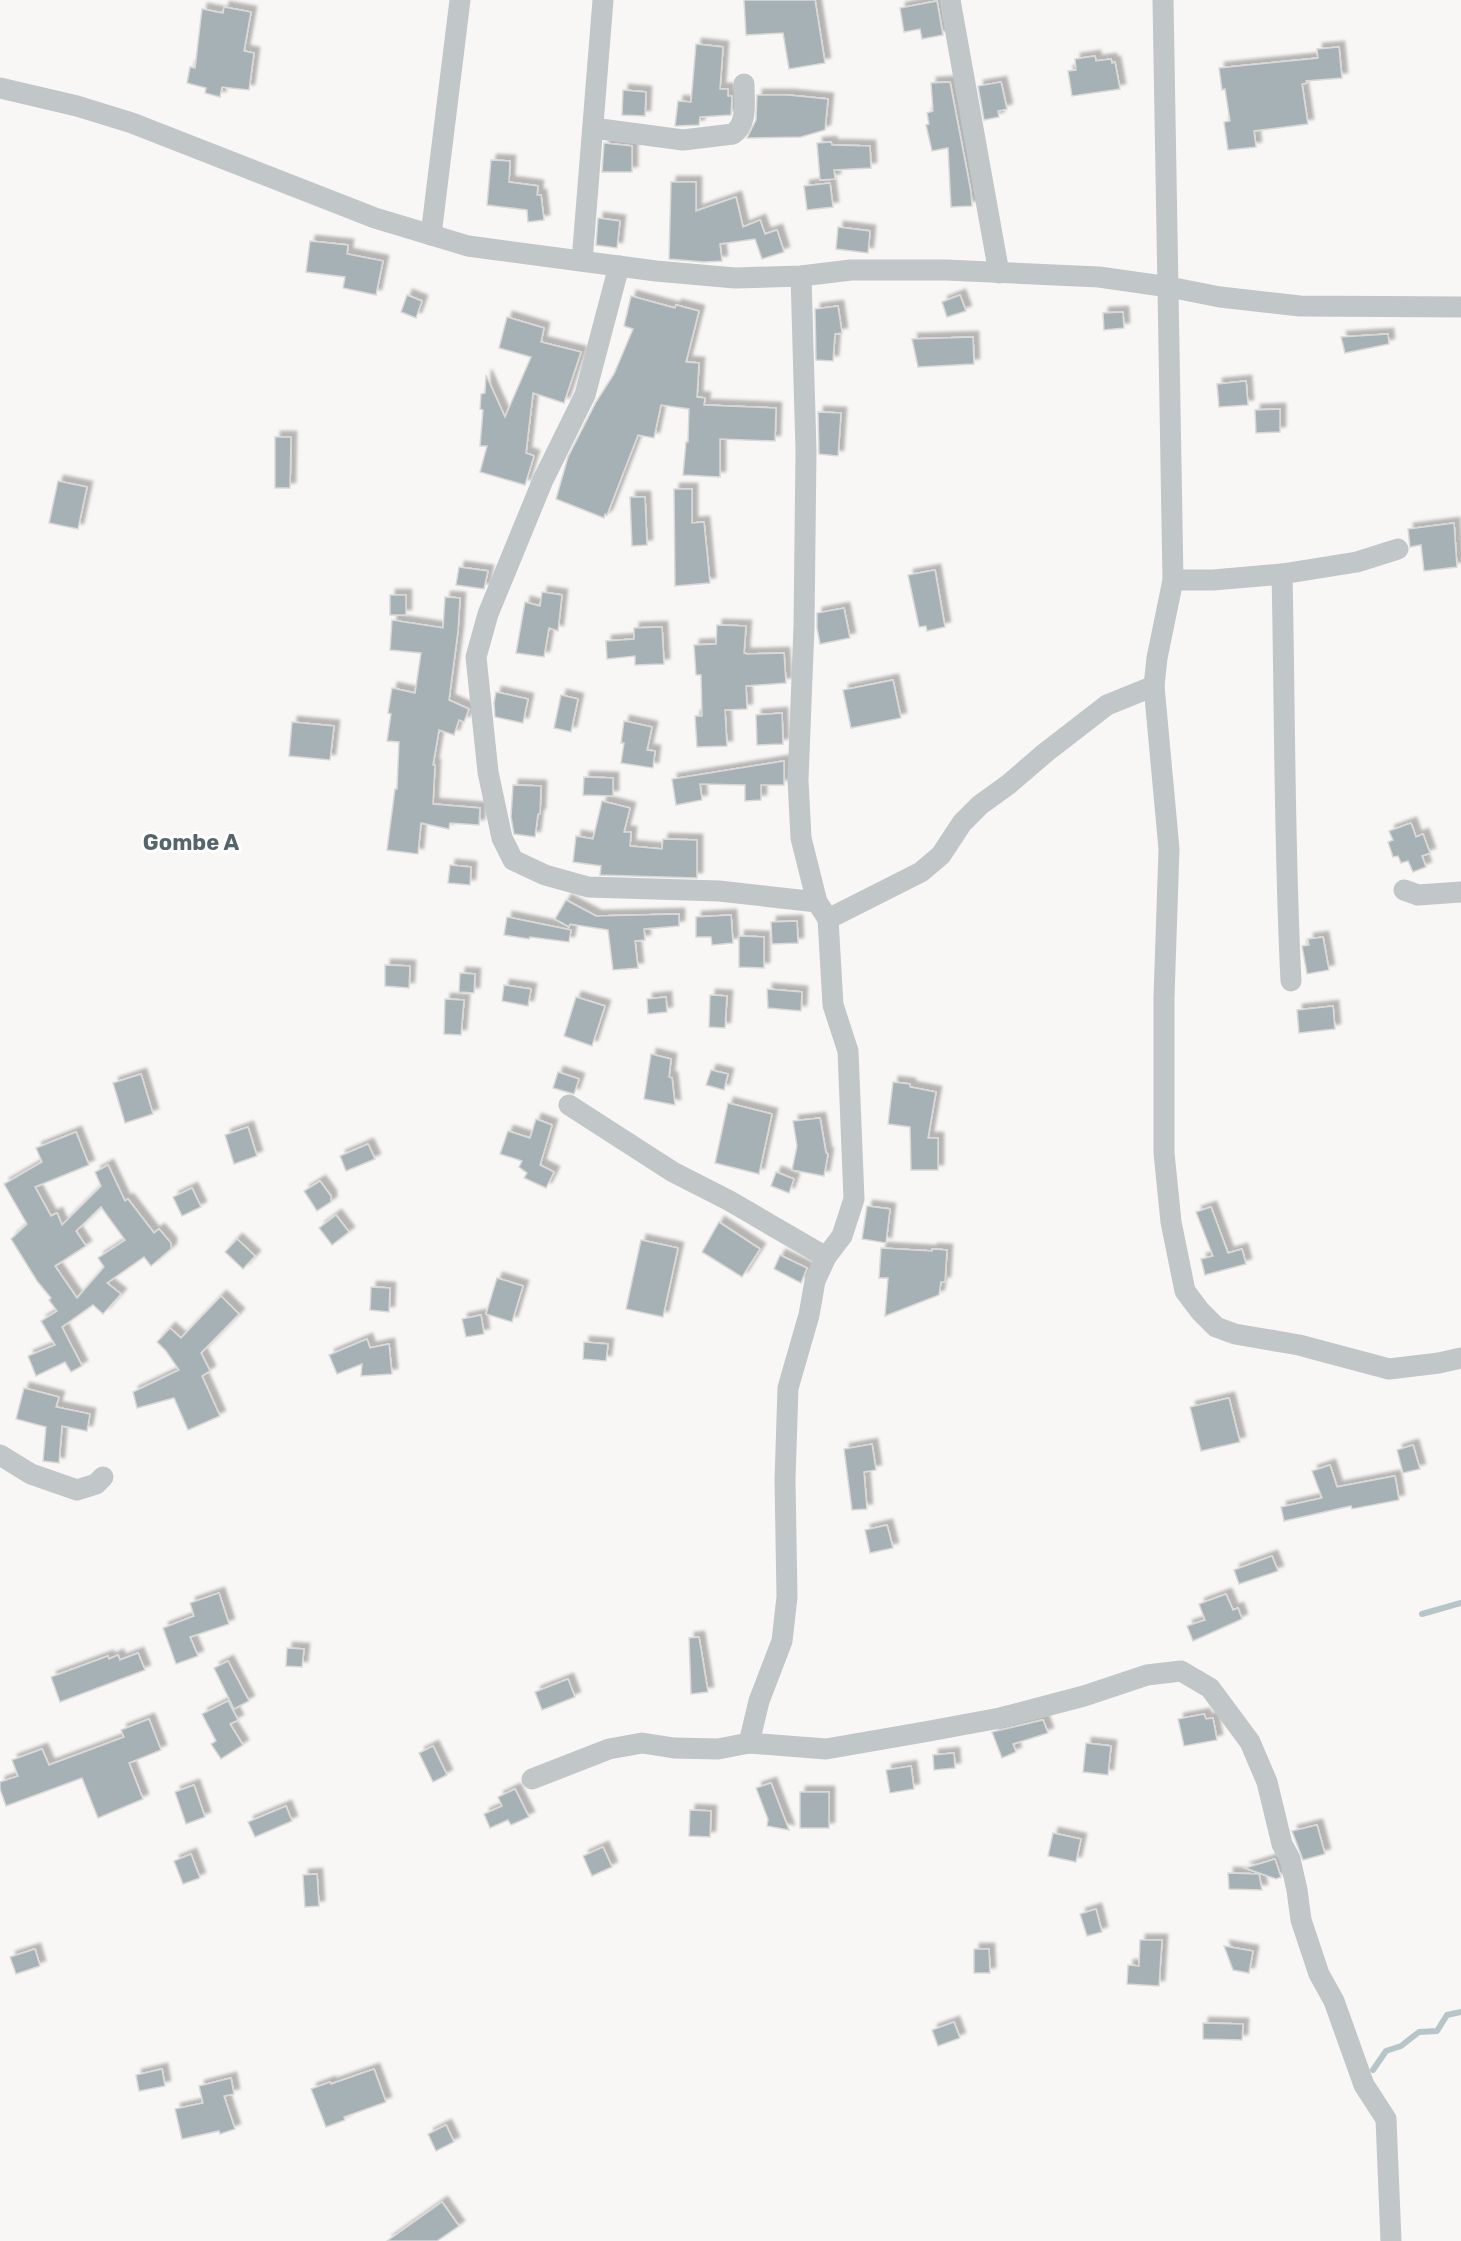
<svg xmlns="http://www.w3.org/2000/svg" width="1461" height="2241" font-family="Rubik,sans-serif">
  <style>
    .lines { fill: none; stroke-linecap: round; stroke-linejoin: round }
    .stream { stroke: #b6c6c8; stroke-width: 6 }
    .building { fill: #a5b1b4; stroke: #d9d9d7; stroke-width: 1.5; fill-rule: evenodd; filter: url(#shadow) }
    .minor { stroke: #c1c6c9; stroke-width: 21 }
    .labels { text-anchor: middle; stroke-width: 6; stroke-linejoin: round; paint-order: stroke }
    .quarter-label { font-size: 22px; font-weight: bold; fill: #55656b; stroke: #fff }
  </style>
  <defs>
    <filter id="shadow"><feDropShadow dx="5.5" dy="-5.5" stdDeviation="1.5" flood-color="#0004"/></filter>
  </defs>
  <rect width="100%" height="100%" fill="#f8f7f5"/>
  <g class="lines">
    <g class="stream">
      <polyline points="1422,1614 1461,1603"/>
      <polyline points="1373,2070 1386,2051 1401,2046 1419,2032 1437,2031 1447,2015 1461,2012"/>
    </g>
  </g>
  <g class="building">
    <polygon points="744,0 815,0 825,63 789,69 783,33 746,35"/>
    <polygon points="937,1 943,35 922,39 920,29 904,32 900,8"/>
    <polygon points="224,7 251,12 244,51 254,53 249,90 222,87 220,97 205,93 206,88 187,83 190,67 195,68 202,9 223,13"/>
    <polygon points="696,44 723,47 720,89 728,89 728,96 732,96 731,115 700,117 699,125 675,126 678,101 691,102"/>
    <polygon points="1339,47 1342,78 1306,81 1307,83 1302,84 1308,124 1254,131 1256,147 1228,150 1224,122 1230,121 1225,89 1222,90 1219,68 1318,58 1317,49"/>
    <polygon points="1095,56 1096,61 1111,59 1112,63 1115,62 1120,89 1072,96 1068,71 1076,70 1075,59"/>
    <polygon points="950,82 971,192 972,206 951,207 948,148 932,151 926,125 929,124 927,113 933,111 931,83"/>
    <polygon points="1001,82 1007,109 998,111 999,117 984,120 978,86"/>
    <polygon points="623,90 646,92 645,116 622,115"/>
    <polygon points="757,95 788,95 828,99 825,130 801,137 747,138 756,120"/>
    <polygon points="831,142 832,145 870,146 871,168 834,170 835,179 820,180 817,143"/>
    <polygon points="604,143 632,146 632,172 602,172"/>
    <polygon points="491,160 510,161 509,182 538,186 537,195 541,195 544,220 528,222 527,210 487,205"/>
    <polygon points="671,182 696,182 696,211 736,197 743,227 760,220 765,234 777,230 784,252 762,259 755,239 720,244 722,261 704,262 669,259"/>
    <polygon points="830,183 833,207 807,210 804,186"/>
    <polygon points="598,218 620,221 617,248 596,245"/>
    <polygon points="838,227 870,231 868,253 836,249"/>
    <polygon points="310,241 348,245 347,254 383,261 376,295 343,288 345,277 306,272"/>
    <polygon points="407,295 422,301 416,318 401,312"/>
    <polygon points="960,295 966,311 947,317 942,302"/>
    <polygon points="631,296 675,308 676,305 699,311 686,362 699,363 697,397 705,398 704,405 776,408 775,441 720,439 720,477 683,475 686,442 688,442 689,409 661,405 654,438 638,435 607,515 605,514 604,518 556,499 568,457 596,402 614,374 633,329 624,326"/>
    <polygon points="838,306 842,333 835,334 833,361 816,360 815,309"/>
    <polygon points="1123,312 1124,328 1104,330 1103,313"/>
    <polygon points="507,317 544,328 541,342 581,352 564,403 533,393 526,453 534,456 525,485 480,472 487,446 480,446 483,410 480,409 481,394 485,393 486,375 505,417 531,357 499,348"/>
    <polygon points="1388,334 1389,344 1345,353 1341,337"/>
    <polygon points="973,337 974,364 918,367 912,339"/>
    <polygon points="1246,381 1248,405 1219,407 1217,384"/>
    <polygon points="1280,409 1280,432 1256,433 1255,410"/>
    <polygon points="818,412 841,413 838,456 819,454"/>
    <polygon points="275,437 291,437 290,488 275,488"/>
    <polygon points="58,481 87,487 78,529 49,523"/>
    <polygon points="674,489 692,489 692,523 704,522 710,583 675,586"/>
    <polygon points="630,497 645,497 647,545 632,546"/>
    <polygon points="1454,523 1457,567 1424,571 1421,545 1410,547 1408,529"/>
    <polygon points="459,567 488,571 484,589 456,585"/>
    <polygon points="935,570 945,627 927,631 926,626 919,627 908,575"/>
    <polygon points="542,592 562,595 558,631 549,628 544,657 516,653 525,602 540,606"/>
    <rect x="390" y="595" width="16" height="20"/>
    <polygon points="445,597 460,598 458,631 449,700 469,709 464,722 459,720 454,735 439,730 433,765 435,765 433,804 480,808 479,825 450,823 449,829 421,823 418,854 387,850 395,789 397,789 399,742 387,741 391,714 388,713 392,688 415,693 421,653 390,650 392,620 443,628"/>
    <polygon points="844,608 850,638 820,644 817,628 817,613"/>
    <polygon points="717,625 746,626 744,653 747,654 784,653 786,683 746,686 747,709 725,710 727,746 697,747 695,716 702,716 701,675 696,675 694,645 716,644"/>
    <polygon points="662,627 664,664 635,665 635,656 607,659 606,641 634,639 634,628"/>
    <polygon points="893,680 901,718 851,728 843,690"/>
    <polygon points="496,692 528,699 523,723 495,717 494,703"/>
    <polygon points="561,695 578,699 571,732 554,728"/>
    <polygon points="782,713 783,744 757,745 756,715"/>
    <polygon points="624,721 652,727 647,750 655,751 653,768 621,763 624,743 621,743"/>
    <polygon points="292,722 334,726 330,760 289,756"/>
    <polygon points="784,761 784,785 761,785 761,800 745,801 745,785 700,784 702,800 676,805 672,779"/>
    <polygon points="584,777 613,778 613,796 583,795"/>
    <polygon points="513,785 541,786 540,814 538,814 535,837 514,834 511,817"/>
    <polygon points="602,801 630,808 624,832 631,832 630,846 662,849 663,839 697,840 697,878 600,875 601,866 573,862 576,836 593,839"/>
    <polygon points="1411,823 1416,837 1423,834 1430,853 1422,856 1426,867 1413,872 1408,861 1401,863 1398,856 1393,857 1388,842 1393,840 1389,831"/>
    <polygon points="450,865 471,867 470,885 448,883"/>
    <polygon points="566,900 596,916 679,914 679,926 644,929 645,940 635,941 638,968 613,970 608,930 570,924 569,927 555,919"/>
    <polygon points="731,915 733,943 712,945 711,937 696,937 696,917"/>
    <polygon points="507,917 571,930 569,942 530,937 529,939 504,935"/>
    <polygon points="797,921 798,943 772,944 771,922"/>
    <polygon points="739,936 764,937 764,968 739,967"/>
    <polygon points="1323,937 1329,970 1307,974 1302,946 1309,945 1308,939"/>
    <polygon points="385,965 410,966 409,988 385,986"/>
    <polygon points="460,973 475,974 474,993 459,992"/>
    <polygon points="504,985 531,989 528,1006 502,1001"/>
    <polygon points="767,989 802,992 801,1011 768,1008"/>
    <polygon points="710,995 727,996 725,1028 709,1027"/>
    <polygon points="576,997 605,1006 592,1046 564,1036"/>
    <polygon points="666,997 667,1012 648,1014 647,999"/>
    <polygon points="445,999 464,1000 461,1035 444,1034"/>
    <polygon points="1333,1006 1335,1029 1299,1033 1297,1010"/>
    <polygon points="651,1054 671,1059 669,1077 672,1078 675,1105 644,1099"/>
    <polygon points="711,1070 728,1074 724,1090 706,1085"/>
    <polygon points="558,1072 579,1079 574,1094 553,1088"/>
    <polygon points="141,1074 153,1114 125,1123 113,1083"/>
    <polygon points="893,1082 910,1084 910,1087 936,1092 928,1138 938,1138 938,1170 911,1170 910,1127 888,1124"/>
    <polygon points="728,1103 772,1114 759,1174 715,1163"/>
    <polygon points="820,1118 826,1153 828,1154 824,1176 792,1170 797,1146 793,1121"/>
    <polygon points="536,1119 552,1125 540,1165 554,1172 546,1188 524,1178 527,1173 519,1167 522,1161 500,1154 508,1131 530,1138"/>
    <polygon points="248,1127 257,1156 234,1164 225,1135"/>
    <path d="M76,1132l13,33 -54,22 16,29 6,-3 5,12 39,-39 -6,-14 13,-7 17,36 3,-2 26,34 5,-4 12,14v6l-20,17 -7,-9 -37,26 14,11 -18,20 -10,-9 -31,22 20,39 -11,6 -6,-10 -29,14 -8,-20 27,-11 -14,-24 16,-10 -8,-11 2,-2 -14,-17 -26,-42 16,-15 -23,-40 38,-22 -6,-14zM101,1207l24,33 -27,18 6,9 -27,31 -22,-32 31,-20 -10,-15z"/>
    <polygon points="368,1144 375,1159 346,1171 340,1156"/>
    <polygon points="776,1172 794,1179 789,1193 771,1186"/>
    <polygon points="320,1181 331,1196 331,1202 317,1211 304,1191"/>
    <polygon points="192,1188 201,1207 182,1216 173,1197"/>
    <polygon points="867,1206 890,1209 886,1243 862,1239"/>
    <polygon points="1211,1207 1228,1253 1242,1249 1246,1264 1205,1275 1201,1259 1213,1256 1196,1212"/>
    <polygon points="336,1215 349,1232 332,1245 319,1228"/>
    <polygon points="719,1222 760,1249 742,1277 702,1252"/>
    <polygon points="237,1239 255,1256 243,1269 225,1252"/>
    <polygon points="641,1240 678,1248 663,1317 626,1309"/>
    <polygon points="881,1248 932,1251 932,1249 947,1250 945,1282 941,1282 939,1295 885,1316 888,1278 879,1278"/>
    <polygon points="780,1255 807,1268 801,1283 774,1269"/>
    <polygon points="497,1278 523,1286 512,1322 486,1314"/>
    <polygon points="371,1287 390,1288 389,1312 370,1310"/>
    <polygon points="221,1296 239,1314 201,1353 210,1371 202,1376 220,1416 188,1430 174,1398 137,1408 133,1392 179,1370 166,1351 157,1342 170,1328 181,1338"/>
    <polygon points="481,1315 484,1334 466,1337 462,1319"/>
    <polygon points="367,1339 370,1348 389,1344 392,1374 361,1376 362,1364 337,1374 329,1355"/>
    <polygon points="584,1342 608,1344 606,1361 583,1359"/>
    <polygon points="24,1388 59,1397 56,1407 90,1414 87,1431 62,1426 59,1463 43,1461 46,1427 16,1419"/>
    <polygon points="1229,1398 1240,1442 1201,1451 1190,1407"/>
    <polygon points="872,1444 876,1470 864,1472 867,1509 852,1510 844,1449"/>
    <polygon points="1413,1445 1420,1469 1403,1473 1397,1450"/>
    <polygon points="1330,1465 1337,1487 1395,1476 1399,1500 1352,1509 1351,1506 1284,1521 1281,1507 1322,1498 1312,1471"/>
    <polygon points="887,1525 893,1548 870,1553 865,1530"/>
    <polygon points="1272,1556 1278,1571 1239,1584 1234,1570"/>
    <polygon points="219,1593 229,1624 190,1637 198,1656 176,1664 163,1628 194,1616 190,1603"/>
    <polygon points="1226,1594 1233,1610 1238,1608 1242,1619 1193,1641 1187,1626 1205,1620 1199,1604"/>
    <polygon points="699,1637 708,1692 691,1694 689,1638"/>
    <polygon points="287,1648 304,1649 302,1667 286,1666"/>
    <polygon points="138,1653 145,1670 60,1702 51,1677 108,1656 109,1659 118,1655 120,1660"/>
    <polygon points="228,1661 249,1701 234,1709 214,1668"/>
    <polygon points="568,1679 575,1697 542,1710 535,1692"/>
    <polygon points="228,1701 238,1720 230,1724 243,1745 221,1759 211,1744 216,1741 202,1714"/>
    <polygon points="1204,1714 1206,1719 1213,1718 1217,1740 1184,1746 1178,1719"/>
    <polygon points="149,1719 161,1750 129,1763 143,1799 98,1818 82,1778 6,1806 0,1789 0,1782 18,1776 12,1760 42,1749 49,1765 124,1737 121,1730"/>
    <polygon points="1043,1720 1048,1733 1013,1744 1016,1752 1002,1758 992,1732"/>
    <polygon points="1086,1743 1111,1746 1108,1775 1083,1772"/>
    <polygon points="433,1746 447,1775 433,1782 419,1753"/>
    <polygon points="954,1753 955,1768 934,1770 933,1755"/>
    <polygon points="911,1766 914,1789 890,1793 886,1770"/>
    <polygon points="771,1783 789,1830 767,1826 768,1819 756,1788"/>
    <polygon points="194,1785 205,1817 186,1824 175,1792"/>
    <polygon points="515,1789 529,1817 511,1825 508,1820 490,1828 484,1814 502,1806 498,1797"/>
    <rect x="800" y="1792" width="29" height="36"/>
    <polygon points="286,1806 292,1821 255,1837 248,1822"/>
    <polygon points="690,1810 711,1811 710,1837 689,1836"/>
    <polygon points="1317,1825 1325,1854 1303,1860 1292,1831"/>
    <polygon points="1053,1833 1081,1839 1076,1862 1048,1856"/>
    <polygon points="603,1847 612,1867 592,1876 583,1856"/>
    <polygon points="191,1854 200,1878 183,1884 174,1861"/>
    <polygon points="1275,1859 1281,1877 1276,1879 1245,1868"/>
    <polygon points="1228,1873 1259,1874 1262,1890 1229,1889"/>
    <polygon points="317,1874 319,1906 305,1907 303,1875"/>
    <polygon points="1096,1909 1102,1932 1087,1936 1080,1914"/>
    <polygon points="1140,1940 1162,1940 1159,1986 1127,1984 1128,1965 1139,1966"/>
    <polygon points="1224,1946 1253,1951 1249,1973 1233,1970"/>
    <polygon points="35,1949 40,1966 16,1974 10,1957"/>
    <polygon points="974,1949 989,1949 990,1973 974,1973"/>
    <polygon points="954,2022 960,2038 938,2046 932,2030"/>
    <polygon points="1203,2023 1243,2024 1242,2040 1203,2039"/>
    <polygon points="162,2069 165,2086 139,2091 136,2075"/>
    <polygon points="374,2069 386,2102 344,2117 345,2120 326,2127 311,2089 330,2082 331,2084"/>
    <polygon points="231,2078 234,2094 224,2096 235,2129 220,2134 219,2131 182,2139 175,2109 203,2103 199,2086"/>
    <polygon points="446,2125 454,2142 436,2151 428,2134"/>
    <polygon points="442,2202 459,2226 437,2241 387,2241"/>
  </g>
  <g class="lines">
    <g class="minor">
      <polyline points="950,0 999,273"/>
      <polyline points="1163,0 1173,580 1157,658 1154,686 1169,849 1164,997 1164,1153 1171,1222 1185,1291 1200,1311 1216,1327 1235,1334 1299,1345 1389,1369 1439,1363 1461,1358"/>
      <polyline points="0,88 77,106 132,123 375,218 468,246 656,271 735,278 801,276 851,270 946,270 1099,277 1169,287 1220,297 1300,306 1461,307"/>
      <path d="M593,128l90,12 50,-6c15,-10 11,-33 11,-50"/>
      <polyline points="431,235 460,0"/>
      <polyline points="582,261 603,0"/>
      <polyline points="619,266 585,395 543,480 488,614 476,657 488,772 502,838 513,860 545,875 588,887 719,891 817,902"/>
      <polyline points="1282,574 1357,562 1398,549"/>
      <path d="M1173,580h40l69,-6c3,136 2,271 9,407"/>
      <polyline points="1404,890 1418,895 1461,892"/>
      <polyline points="828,919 921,872 941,855 962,823 980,805 1009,784 1045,753 1107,705 1154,686"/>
      <polyline points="569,1105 673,1172 728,1200 826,1257"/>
      <polyline points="0,1455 31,1474 77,1490 96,1484 103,1477"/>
      <polyline points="749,1743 759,1701 782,1641 787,1597 785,1480 788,1388 809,1315 815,1281 826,1257 842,1236 854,1199 848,1051 833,1005 828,919 817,902 801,838 798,780 804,627 806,450 801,276"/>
      <polyline points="532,1779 609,1749 642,1743 674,1748 718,1749 749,1743 826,1749 924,1732 1000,1718 1084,1696 1147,1675 1181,1671 1210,1688 1250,1742 1267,1782 1282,1844 1290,1859 1297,1890 1301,1920 1319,1974 1334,2001 1364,2085 1386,2119 1391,2241"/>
    </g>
  </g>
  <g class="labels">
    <g class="quarter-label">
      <text x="191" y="850">Gombe A</text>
    </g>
  </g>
</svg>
